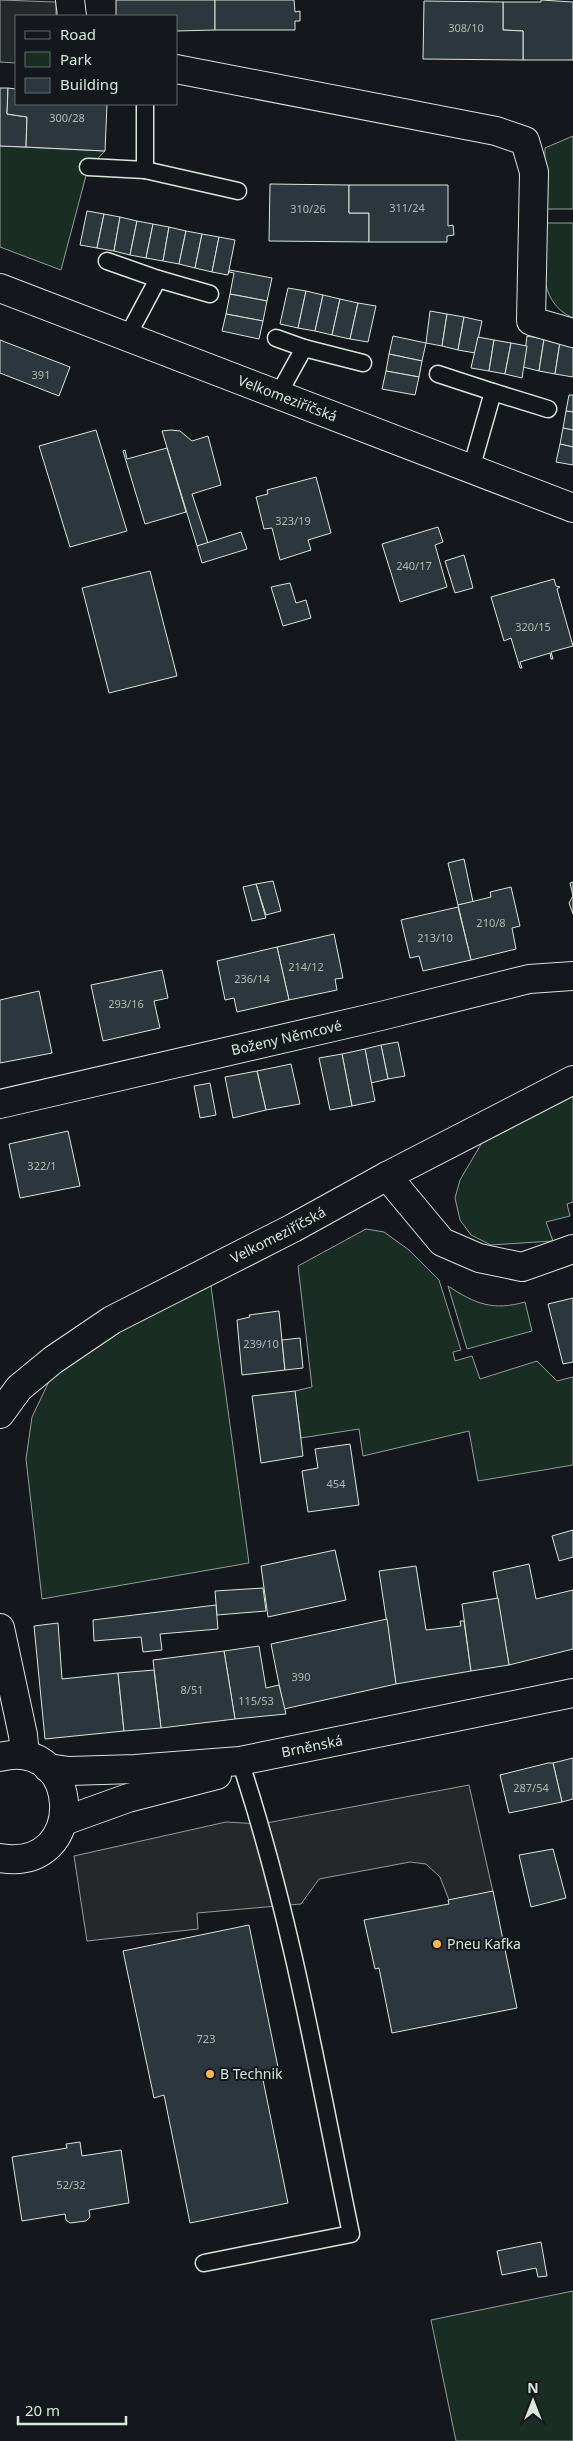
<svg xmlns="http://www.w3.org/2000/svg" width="573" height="2441" font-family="'Noto Sans',sans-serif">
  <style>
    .green { fill: #1a2d24; stroke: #939e99 }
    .parking { fill: #24282b; stroke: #939e99 }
    .building { fill: #2c363c; stroke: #d8e6dc }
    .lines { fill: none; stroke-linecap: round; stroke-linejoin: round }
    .lane-casing { stroke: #d8e6dc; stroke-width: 19 }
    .street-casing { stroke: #d8e6dc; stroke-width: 30 }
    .secondary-casing { stroke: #d8e6dc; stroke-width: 30 }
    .lane { stroke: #14181c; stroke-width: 16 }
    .street { stroke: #14181c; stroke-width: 28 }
    .secondary { stroke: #14181c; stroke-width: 28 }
    .poi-dot { fill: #ffb74d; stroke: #14181c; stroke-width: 2 }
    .labels { text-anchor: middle; stroke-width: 4; stroke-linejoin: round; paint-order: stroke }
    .number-label { font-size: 11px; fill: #adbab4 }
    .street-label { font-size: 14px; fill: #d8e6dc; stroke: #14181c }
    .poi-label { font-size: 14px; fill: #d8e6dc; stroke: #14181c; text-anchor: start }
  </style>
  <rect width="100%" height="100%" fill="#14181c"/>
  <g class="green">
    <polygon points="573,136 573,209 544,209 545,148"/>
    <polygon points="0,146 105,151 88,168 61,270 0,247"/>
    <path d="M544,223h29v95c-38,-17 -29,-61 -29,-95z"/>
    <polygon points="573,1089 573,1202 567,1204 570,1216 546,1222 553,1241 491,1245 471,1235 460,1220 455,1198 460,1180 490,1129"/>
    <polygon points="366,1229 384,1232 409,1250 439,1280 461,1350 453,1352 455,1361 472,1356 480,1379 537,1361 557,1381 573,1377 573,1465 478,1481 469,1431 363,1456 359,1429 301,1438 295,1391 312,1387 298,1266"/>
    <polygon points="210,1279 249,1563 42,1599 26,1459 32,1417 52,1375 128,1319"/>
    <path d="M448,1286c27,18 45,25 77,16l7,29 -65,18z"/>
    <polygon points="573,2291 573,2441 456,2441 431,2320"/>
  </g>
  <g class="parking">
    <polygon points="0,0 56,2 56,16 16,16 16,63 0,62"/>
    <polygon points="469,1785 493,1892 449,1900 440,1877 426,1864 410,1862 319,1879 301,1904 197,1913 198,1929 87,1941 74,1856 226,1822 261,1824"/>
  </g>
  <g class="building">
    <polygon points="116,0 215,0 215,30 176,31 176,16 116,16"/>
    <polygon points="215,0 294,0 295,12 300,11 300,21 295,21 295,30 215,30"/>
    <polygon points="541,0 573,2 573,60 523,60 523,31 503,30 503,2 541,2"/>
    <polygon points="424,1 503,2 503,30 523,31 523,60 423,59"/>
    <polygon points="0,88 8,88 7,114 27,117 26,147 0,146"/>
    <polygon points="8,88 16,89 16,104 107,104 105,151 26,147 27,117 7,114"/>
    <polygon points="270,184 349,185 349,213 369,213 369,242 269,241"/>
    <polygon points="349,185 448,185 448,226 453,225 454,235 447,236 447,242 369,242 369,213 349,213"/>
    <polygon points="87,211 104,214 97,248 80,245"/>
    <polygon points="104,214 120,217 114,251 97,248"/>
    <polygon points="120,217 137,221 130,255 114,251"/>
    <polygon points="137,221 153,224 146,258 130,255"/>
    <polygon points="153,224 169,227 163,261 146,258"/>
    <polygon points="169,227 186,231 179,264 163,261"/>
    <polygon points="186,231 202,234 195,268 179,264"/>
    <polygon points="202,234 219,237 212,272 195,268"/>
    <polygon points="219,237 235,240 228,275 212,272"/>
    <polygon points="230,270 272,278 267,301 230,294 234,273 229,272"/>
    <polygon points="288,288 306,291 298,328 280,324"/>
    <polygon points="306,291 323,295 315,331 298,328"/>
    <polygon points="230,294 267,301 263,321 226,314"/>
    <polygon points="323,295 340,299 332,335 315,331"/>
    <polygon points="340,299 358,303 350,339 332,335"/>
    <polygon points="358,303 376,306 368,342 350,339"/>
    <polygon points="430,311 447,314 442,346 426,343"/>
    <polygon points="226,314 263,321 259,339 222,331"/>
    <polygon points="447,314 464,317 458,350 442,346"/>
    <polygon points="464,317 482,321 475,353 458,350"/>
    <polygon points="393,336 426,343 422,361 389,354"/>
    <polygon points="527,336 544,339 539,371 523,367"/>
    <polygon points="478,337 494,340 489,371 471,368"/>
    <polygon points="544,339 560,342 555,374 539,371"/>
    <polygon points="0,340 70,367 59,396 0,373"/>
    <polygon points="494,340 511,343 505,374 489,371"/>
    <polygon points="560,342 573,345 573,377 555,374"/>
    <polygon points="511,343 527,346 522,378 505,374"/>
    <polygon points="389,354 422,361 419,377 386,371"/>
    <polygon points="386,371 419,377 415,395 382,389"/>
    <polygon points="569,395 573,395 573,412 566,411"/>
    <polygon points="566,411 573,412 573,430 563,428"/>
    <polygon points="563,428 573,430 573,447 560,444"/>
    <polygon points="96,430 127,531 70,547 39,446"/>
    <polygon points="171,430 180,431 192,441 208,436 221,485 192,494 208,543 197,546 162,431"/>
    <polygon points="560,444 573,447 573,465 556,462"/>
    <polygon points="167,448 186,512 145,524 123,451 125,450 127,459"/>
    <polygon points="316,477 331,533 308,540 311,550 280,560 272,528 264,529 256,497 268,494 267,490"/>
    <polygon points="438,527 443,542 435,545 447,587 400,602 382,544"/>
    <polygon points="241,532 247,549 202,563 197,546"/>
    <polygon points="464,555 473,588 455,593 445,561"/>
    <polygon points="150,571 177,676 109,693 82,588"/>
    <polygon points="554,579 556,586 560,587 557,589 573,646 551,652 553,659 551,659 550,653 520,662 522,668 520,668 511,638 504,641 491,597"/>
    <polygon points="290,583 296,603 306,600 311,618 283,626 271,587"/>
    <polygon points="464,859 473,902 458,905 448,863"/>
    <polygon points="273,881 281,911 266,915 256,884"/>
    <polygon points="573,882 573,914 569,903 573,896 570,883"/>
    <polygon points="256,884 266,918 252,921 243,887"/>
    <polygon points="511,887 520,926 512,928 516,949 471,960 458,905 491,897 490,892"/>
    <polygon points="458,907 471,960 423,971 419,956 410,958 401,920"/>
    <polygon points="334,934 343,978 335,979 337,990 289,1000 277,947"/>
    <polygon points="277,947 289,1000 237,1012 234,998 225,1000 217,961"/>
    <polygon points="162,970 168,998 154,1001 160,1028 103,1041 91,985"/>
    <polygon points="39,991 52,1053 0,1063 0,1000"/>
    <polygon points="398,1042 405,1076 388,1079 381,1045"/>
    <polygon points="381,1045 388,1079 371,1083 365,1049"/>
    <polygon points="365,1049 375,1101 352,1106 342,1054"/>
    <polygon points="342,1054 352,1106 330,1110 319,1058"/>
    <polygon points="291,1064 300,1104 266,1110 257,1071"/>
    <polygon points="257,1071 266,1110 233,1118 225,1077"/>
    <polygon points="210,1083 216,1115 200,1118 194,1086"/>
    <polygon points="68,1131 80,1186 20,1198 9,1144"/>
    <polygon points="573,1298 573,1362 563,1364 548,1304"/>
    <polygon points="279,1311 285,1370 242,1375 237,1320 250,1317 249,1315"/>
    <polygon points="300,1338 303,1368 285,1370 282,1340"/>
    <polygon points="295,1391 303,1456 261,1463 252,1396"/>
    <polygon points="350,1444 359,1505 308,1512 302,1471 318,1468 315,1449"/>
    <polygon points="573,1530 573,1557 559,1561 552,1536"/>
    <polygon points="335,1550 346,1600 268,1617 261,1566"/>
    <polygon points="529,1564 536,1599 573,1590 573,1649 509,1665 493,1572"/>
    <polygon points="416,1566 426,1630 461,1626 460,1621 464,1621 471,1671 396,1684 379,1571"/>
    <polygon points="263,1588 266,1611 217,1615 215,1591"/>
    <polygon points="498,1598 509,1665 471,1671 462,1604"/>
    <polygon points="216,1605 218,1629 160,1634 162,1650 143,1652 141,1637 94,1641 93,1620"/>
    <polygon points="387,1619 396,1684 284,1709 271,1644"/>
    <polygon points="58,1623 62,1679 118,1673 124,1731 45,1739 34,1626"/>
    <polygon points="259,1646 266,1688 279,1685 286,1714 235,1719 224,1651"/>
    <polygon points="224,1651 235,1719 161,1728 153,1660"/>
    <polygon points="154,1670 161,1728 124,1731 118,1673"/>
    <polygon points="573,1758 573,1799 562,1802 553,1763"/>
    <polygon points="548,1763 553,1763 562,1802 509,1813 500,1775"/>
    <polygon points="553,1849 566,1898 531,1907 519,1855"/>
    <polygon points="493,1891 517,2008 392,2033 379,1968 375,1969 364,1920 449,1904 448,1900"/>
    <polygon points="249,1925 279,2072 262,2075 288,2203 190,2223 164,2095 154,2098 123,1951"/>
    <polygon points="80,2142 82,2156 121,2150 129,2203 89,2210 90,2217 86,2221 70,2223 66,2220 65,2214 22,2221 12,2157 67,2148 66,2144"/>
    <polygon points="541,2242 547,2276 538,2277 536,2268 502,2275 497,2251"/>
  </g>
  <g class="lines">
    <defs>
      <g id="lane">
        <polyline points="88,167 145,170 145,104"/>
        <polyline points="145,170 238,191"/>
        <polyline points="107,261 158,279 127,337"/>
        <polyline points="158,279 210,294"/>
        <polyline points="276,338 304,348"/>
        <polyline points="438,374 493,392"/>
        <polyline points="278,395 304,348 363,363"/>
        <polyline points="471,469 493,392 548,409"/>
        <path d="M204,2263l147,-29c-33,-159 -60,-319 -111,-473"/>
      </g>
      <g id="street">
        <polyline points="70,0 72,16"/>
        <polyline points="176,69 496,131 525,141 534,172 531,321 573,333"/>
        <path id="s1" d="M0,288l573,220"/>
        <path id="s2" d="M0,1104l385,-89 144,-36 44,-3"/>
        <polyline points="387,1176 442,1242 479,1258 522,1267 573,1249"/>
        <path id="s3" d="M0,1414l19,-26 34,-28 59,-40 181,-92 94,-52 186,-96"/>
        <polyline points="0,1628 23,1735 25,1755"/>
      </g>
      <g id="secondary">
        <path d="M0,1757c82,-21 89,116 0,101"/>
        <path id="s4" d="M48,1768l21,3 66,-2 105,-8 333,-68"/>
        <polyline points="64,1821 128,1798 217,1775"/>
      </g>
    </defs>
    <use href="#lane" class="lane-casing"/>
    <use href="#street" class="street-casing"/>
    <use href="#secondary" class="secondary-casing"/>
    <use href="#lane" class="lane"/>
    <use href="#street" class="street"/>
    <use href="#secondary" class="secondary"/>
  </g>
  <g class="poi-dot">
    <circle cx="437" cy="1944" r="5"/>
    <circle cx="210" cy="2074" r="5"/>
  </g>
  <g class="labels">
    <g class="number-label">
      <text x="466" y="32">308/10</text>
      <text x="67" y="122">300/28</text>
      <text x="407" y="212">311/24</text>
      <text x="308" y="213">310/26</text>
      <text x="41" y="379">391</text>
      <text x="293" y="525">323/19</text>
      <text x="414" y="570">240/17</text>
      <text x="533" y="631">320/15</text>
      <text x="491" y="927">210/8</text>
      <text x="435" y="942">213/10</text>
      <text x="306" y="971">214/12</text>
      <text x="252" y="983">236/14</text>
      <text x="126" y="1008">293/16</text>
      <text x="42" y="1170">322/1</text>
      <text x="261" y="1348">239/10</text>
      <text x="336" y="1488">454</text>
      <text x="301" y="1681">390</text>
      <text x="192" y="1694">8/51</text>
      <text x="256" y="1705">115/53</text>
      <text x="531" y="1792">287/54</text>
      <text x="206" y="2043">723</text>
      <text x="71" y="2189">52/32</text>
    </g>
    <g class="street-label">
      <text dy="5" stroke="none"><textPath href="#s1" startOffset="308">Velkomeziříčská</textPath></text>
      <text dy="5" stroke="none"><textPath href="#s2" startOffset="294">Boženy Němcové</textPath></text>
      <text dy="5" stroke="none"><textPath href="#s3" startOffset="334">Velkomeziříčská</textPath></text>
      <text dy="5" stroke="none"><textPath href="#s4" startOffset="266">Brněnská</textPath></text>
    </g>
    <g class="poi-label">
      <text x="447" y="1949">Pneu Kafka</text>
      <text x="220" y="2079">B Technik</text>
    </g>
  </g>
  <rect x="15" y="15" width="162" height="90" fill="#14181c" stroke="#626a69"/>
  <rect x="25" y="31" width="25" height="8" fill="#14181c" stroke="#626a69"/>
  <text x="60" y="40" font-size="15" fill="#d8e6dc">Road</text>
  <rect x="25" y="52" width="25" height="15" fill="#1a2d24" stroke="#626a69"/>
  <text x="60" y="65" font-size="15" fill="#d8e6dc">Park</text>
  <rect x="25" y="78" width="25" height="15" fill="#2c363c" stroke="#626a69"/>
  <text x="60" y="90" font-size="15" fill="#d8e6dc">Building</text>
  <g transform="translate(533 2401)" stroke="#14181c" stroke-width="4" paint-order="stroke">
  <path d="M0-4L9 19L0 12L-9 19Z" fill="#d8e6dc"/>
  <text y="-8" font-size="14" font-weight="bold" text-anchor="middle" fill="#d8e6dc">N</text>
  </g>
  <path d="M18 2416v8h108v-8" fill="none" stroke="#d8e6dc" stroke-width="2.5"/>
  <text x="25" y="2416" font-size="15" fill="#d8e6dc" stroke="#14181c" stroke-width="4" paint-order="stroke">20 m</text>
</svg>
